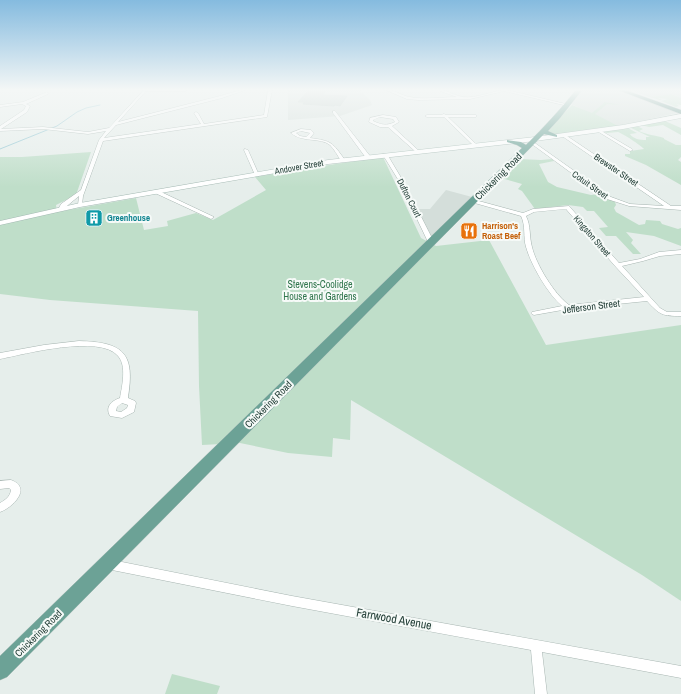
<svg xmlns="http://www.w3.org/2000/svg" width="681" height="694" font-family="'Archivo Narrow',sans-serif">
  <style>
    .built { fill: #d4deda }
    .green { fill: #bfdec9 }
    .lines { fill: none; stroke-linecap: round; stroke-linejoin: round }
    .stream { stroke: #90c5d1; stroke-width: 1 }
    .building { fill: #bbc9c4; stroke: #b8c8c2 }
    .minor-casing { stroke: #a8b6b2; stroke-width: 1 }
    .secondary-casing { stroke: #a4b9b3; stroke-width: 1 }
    .primary-casing { stroke: #c2cac8; stroke-width: 1 }
    .trunk-casing { stroke: #c2cac8; stroke-width: 1 }
    .minor { fill: #fff; fill-rule: evenodd }
    .secondary { fill: #fff; fill-rule: evenodd }
    .primary { fill: #6ca296; fill-rule: evenodd }
    .trunk { fill: #4e867c; fill-rule: evenodd }
    .labels { text-anchor: middle; stroke-width: 4; stroke-linejoin: round; paint-order: stroke }
    .far-street-label { font-size: 9px; fill: #254039; stroke: #f6faf8 }
    .far-culture-label { font-size: 9px; font-weight: bold; fill: #0d838f; stroke: #f6faf8; text-anchor: start }
    .far-food-label { font-size: 9px; font-weight: bold; fill: #c56008; stroke: #f6faf8; text-anchor: start }
    .street-label { font-size: 10px; fill: #254039; stroke: #f6faf8 }
    .park-label { font-size: 10px; fill: #30764d; stroke: #f6faf8 }
    .near-street-label { font-size: 12px; fill: #254039; stroke: #f6faf8 }
  </style>
  <rect width="100%" height="100%" fill="#e6eeeb"/>
  <g class="built">
    <polygon points="288,90 359,90 370,100 372,105 340,116 288,120"/>
    <polygon points="582,90 620,90 675,110 677,113 618,126 571,104"/>
    <polygon points="630,90 681,90 681,98 672,94 652,98"/>
    <polygon points="446,190 472,197 431,238 416,209 430,209"/>
  </g>
  <g class="green">
    <polygon points="635,91 653,97 671,94 681,98 681,105 676,104 679,106 676,107 661,101 668,99 658,98 662,100 659,100"/>
    <polygon points="604,102 621,105 607,104 595,114 618,126 553,135 546,131 572,105 592,113 604,103"/>
    <polygon points="665,121 681,128 681,135 663,125 649,127 641,125"/>
    <path d="M637,126l6,3 -4,2c8,4 16,4 25,7v1l12,6h5v12l-3,3 3,2v23l-35,-20 -21,-9v-2h5v-3l14,-2c-2,-3 -22,-16 -26,-17 -6,0 -10,2 -16,0v-2l24,-3 11,6 -7,1c3,5 10,6 16,6v-3h4l-21,-10z"/>
    <polygon points="91,152 76,195 56,205 57,212 136,198 144,230 168,226 167,221 196,213 213,220 266,190 255,177 329,165 383,157 421,238 436,246 489,240 546,345 681,325 681,601 642,575 351,400 350,440 333,438 332,457 288,453 240,443 202,445 199,386 198,311 50,300 0,294 0,157 22,157"/>
    <polygon points="520,159 541,160 552,159 554,161 539,164 548,182 557,187 591,195 598,194 615,202 616,205 614,208 616,212 639,225 645,224 646,220 660,221 662,224 678,229 681,228 681,246 654,236 626,232 633,240 631,243 641,254 633,254 616,236 606,236 599,228 608,227 594,211 587,211 583,207 568,205 535,209 522,191 518,189 522,184 501,178"/>
    <polygon points="172,674 220,686 217,694 165,694"/>
  </g>
  <g class="lines">
    <polyline class="stream" points="0,149 57,126 77,112 86,108 100,105"/>
  </g>
  <polygon class="building" points="308,91 325,92 323,95 347,96 340,106 335,105 334,106 303,104 304,102 298,102"/>
  <g class="lines">
    <defs>
      <g id="minor">
        <polygon points="144,90 187,90 185,91 146,91 118,122 220,96 241,90 245,90 222,98 116,125 104,138 201,124 194,113 196,112 198,113 204,124 264,115 268,90 272,90 267,117 103,141 83,196 82,205 80,206 78,205 79,196 62,210 59,208 61,204 81,190 99,140 106,131 88,134 43,129 0,131 0,126 24,110 26,106 22,104 0,107 0,105 23,102 47,92 48,94 26,104 30,106 27,112 1,129 43,127 88,132 109,128"/>
        <path d="M386,90c8,-1 16,6 24,7 15,3 32,0 47,0l-17,-6v-1h3c6,2 14,6 20,7 13,2 31,-7 44,-7l63,15 -2,1 -64,-15 -34,8 -52,1 -11,-1z"/>
        <polygon points="333,111 335,111 370,156 370,158 366,158 333,113"/>
        <polygon points="444,114 446,115 476,115 476,117 448,117 476,144 476,146 474,146 444,117 427,117 425,116 427,115 442,115"/>
        <path d="M383,115l13,2 3,5 -7,4 26,24v2h-2l-28,-25h-8l-11,-5 1,-4zM380,117l13,2 2,3c-9,4 -13,3 -22,-1v-1z"/>
        <path d="M301,129l10,1 3,3 -4,5c22,3 22,4 35,22v1h-4c-3,-5 -7,-12 -11,-16 -10,-8 -28,-2 -39,-12zM301,131l9,2 -4,4 -6,-1 -4,-3z"/>
        <polygon points="598,129 632,149 633,150 630,151 597,131 596,130"/>
        <polygon points="562,134 564,134 671,206 681,206 681,210 629,206 607,199 529,142 532,141 611,197 630,204 664,206 562,136"/>
        <polygon points="245,149 248,150 259,175 259,176 255,175 244,150"/>
        <polygon points="383,154 387,154 403,181 434,242 433,243 431,244 428,242 399,181 383,155"/>
        <polygon points="155,191 159,191 214,217 211,219 209,218 155,193"/>
        <path d="M471,200h4l48,13 10,-4 36,-3 50,57 21,-4 19,-7 22,-2v4l-21,2 -17,5 -21,5 38,42 7,4h14v4c-19,0 -21,-1 -34,-15l-79,8 -34,6 -2,-1 -1,-1 1,-1 30,-6c-14,-12 -31,-41 -36,-59 -3,-10 0,-21 -5,-31l-50,-14zM566,209l49,57 29,31 -75,8c-15,-11 -33,-41 -37,-58 -3,-11 -1,-21 -6,-31l8,-4z"/>
        <path d="M79,341c46,1 56,13 49,57l7,3 1,2 -2,9 -12,6 -12,-2c-5,-9 1,-15 10,-18 2,-12 7,-32 -2,-42 -18,-22 -93,-2 -118,3v-6l44,-8zM122,403l6,2 -1,3 -6,4 -5,-1 1,-4z"/>
        <path d="M11,480c22,8 1,28 -11,32v-9c5,-3 10,-6 11,-13l-2,-2 -9,1v-8z"/>
        <polygon points="107,559 292,596 681,666 681,678 542,652 547,694 535,694 531,650 292,606 107,569 103,568 102,564 103,560"/>
      </g>
      <polygon id="secondary" points="681,114 681,118 623,129 535,141 328,164 80,207 0,225 0,221 80,203 328,160 535,137 623,125"/>
      <path id="primary" d="M576,90h6l-22,28 -12,13 9,4v2l-13,-3 -537,543 -7,3v-24l522,-508 -5,-3 -10,-3v-2l14,2 5,3c18,-18 34,-35 50,-55z"/>
      <polygon id="trunk" points="618,90 625,90 681,110 681,114"/>
    </defs>
    <use href="#minor" class="minor-casing"/>
    <use href="#secondary" class="secondary-casing"/>
    <use href="#primary" class="primary-casing"/>
    <use href="#trunk" class="trunk-casing"/>
    <use href="#minor" class="minor"/>
    <use href="#secondary" class="secondary"/>
    <use href="#primary" class="primary"/>
    <use href="#trunk" class="trunk"/>
  </g>
  <linearGradient id="sky" x2="0" y2="1"><stop stop-color="#85bbdf"/><stop offset="0.48" stop-color="#f4f7f6"/><stop offset="1" stop-color="#f4f7f6" stop-opacity="0"/></linearGradient>
  <rect width="681" height="187" fill="url(#sky)"/>
  <defs>
    <symbol id="building-square" viewBox="-11 -11 22 22"><rect x="-9" y="-9" width="18" height="18" rx="4" fill="#0f9aa8" stroke="#f6faf8"/><path d="M-4-6H4V6H1V3H-1V6H-4ZM-2.5-4.3h1.7v1.8h-1.7ZM.8-4.3h1.7v1.8H.8ZM-2.5-1h1.7V.8h-1.7ZM.8-1h1.7V.8H.8Z" fill="#fff"/></symbol>
    <symbol id="restaurant-square" viewBox="-11 -11 22 22"><rect x="-9" y="-9" width="18" height="18" rx="4" fill="#e8710a" stroke="#f6faf8"/><path d="M-5-6h1v4h1v-4h1v4h1v-4h1v5L-1.5 .5V6h-2V.5L-5-1ZM5-6V6H3V1.5H1.5Q1.5-4 5-6Z" fill="#fff"/></symbol>
  </defs>
  <g fill-rule="evenodd">
    <use href="#building-square" x="84" y="208" width="20" height="20"/>
    <use href="#restaurant-square" x="459" y="221" width="20" height="20"/>
  </g>
  <g class="labels">
    <g class="far-street-label">
      <text transform="translate(299 167) rotate(-10)" y="3">Andover Street</text>
      <text transform="translate(616 170) rotate(34)" y="3">Brewster Street</text>
      <text transform="translate(590 185) rotate(35)" y="3">Cotuit Street</text>
      <text transform="translate(409 198) rotate(63)" y="3">Dufton Court</text>
      <text transform="translate(592 236) rotate(49)" y="3">Kingston Street</text>
    </g>
    <g class="far-culture-label">
      <text x="107" y="221">Greenhouse</text>
    </g>
    <g class="far-food-label">
      <text x="482" y="229">Harrison's<tspan x="482" dy="10">Roast Beef</tspan></text>
    </g>
    <g class="street-label">
      <text transform="translate(498 176) rotate(-45)" y="4">Chickering Road</text>
      <text transform="translate(591 306) rotate(-7)" y="4">Jefferson Street</text>
      <text transform="translate(268 404) rotate(-45)" y="4">Chickering Road</text>
      <text transform="translate(38 633) rotate(-45)" y="4">Chickering Road</text>
    </g>
    <g class="park-label">
      <text x="320" y="288">Stevens-Coolidge<tspan x="320" dy="12">House and Gardens</tspan></text>
    </g>
    <g class="near-street-label">
      <text transform="translate(394 619) rotate(10)" y="4">Farrwood Avenue</text>
    </g>
  </g>
</svg>
